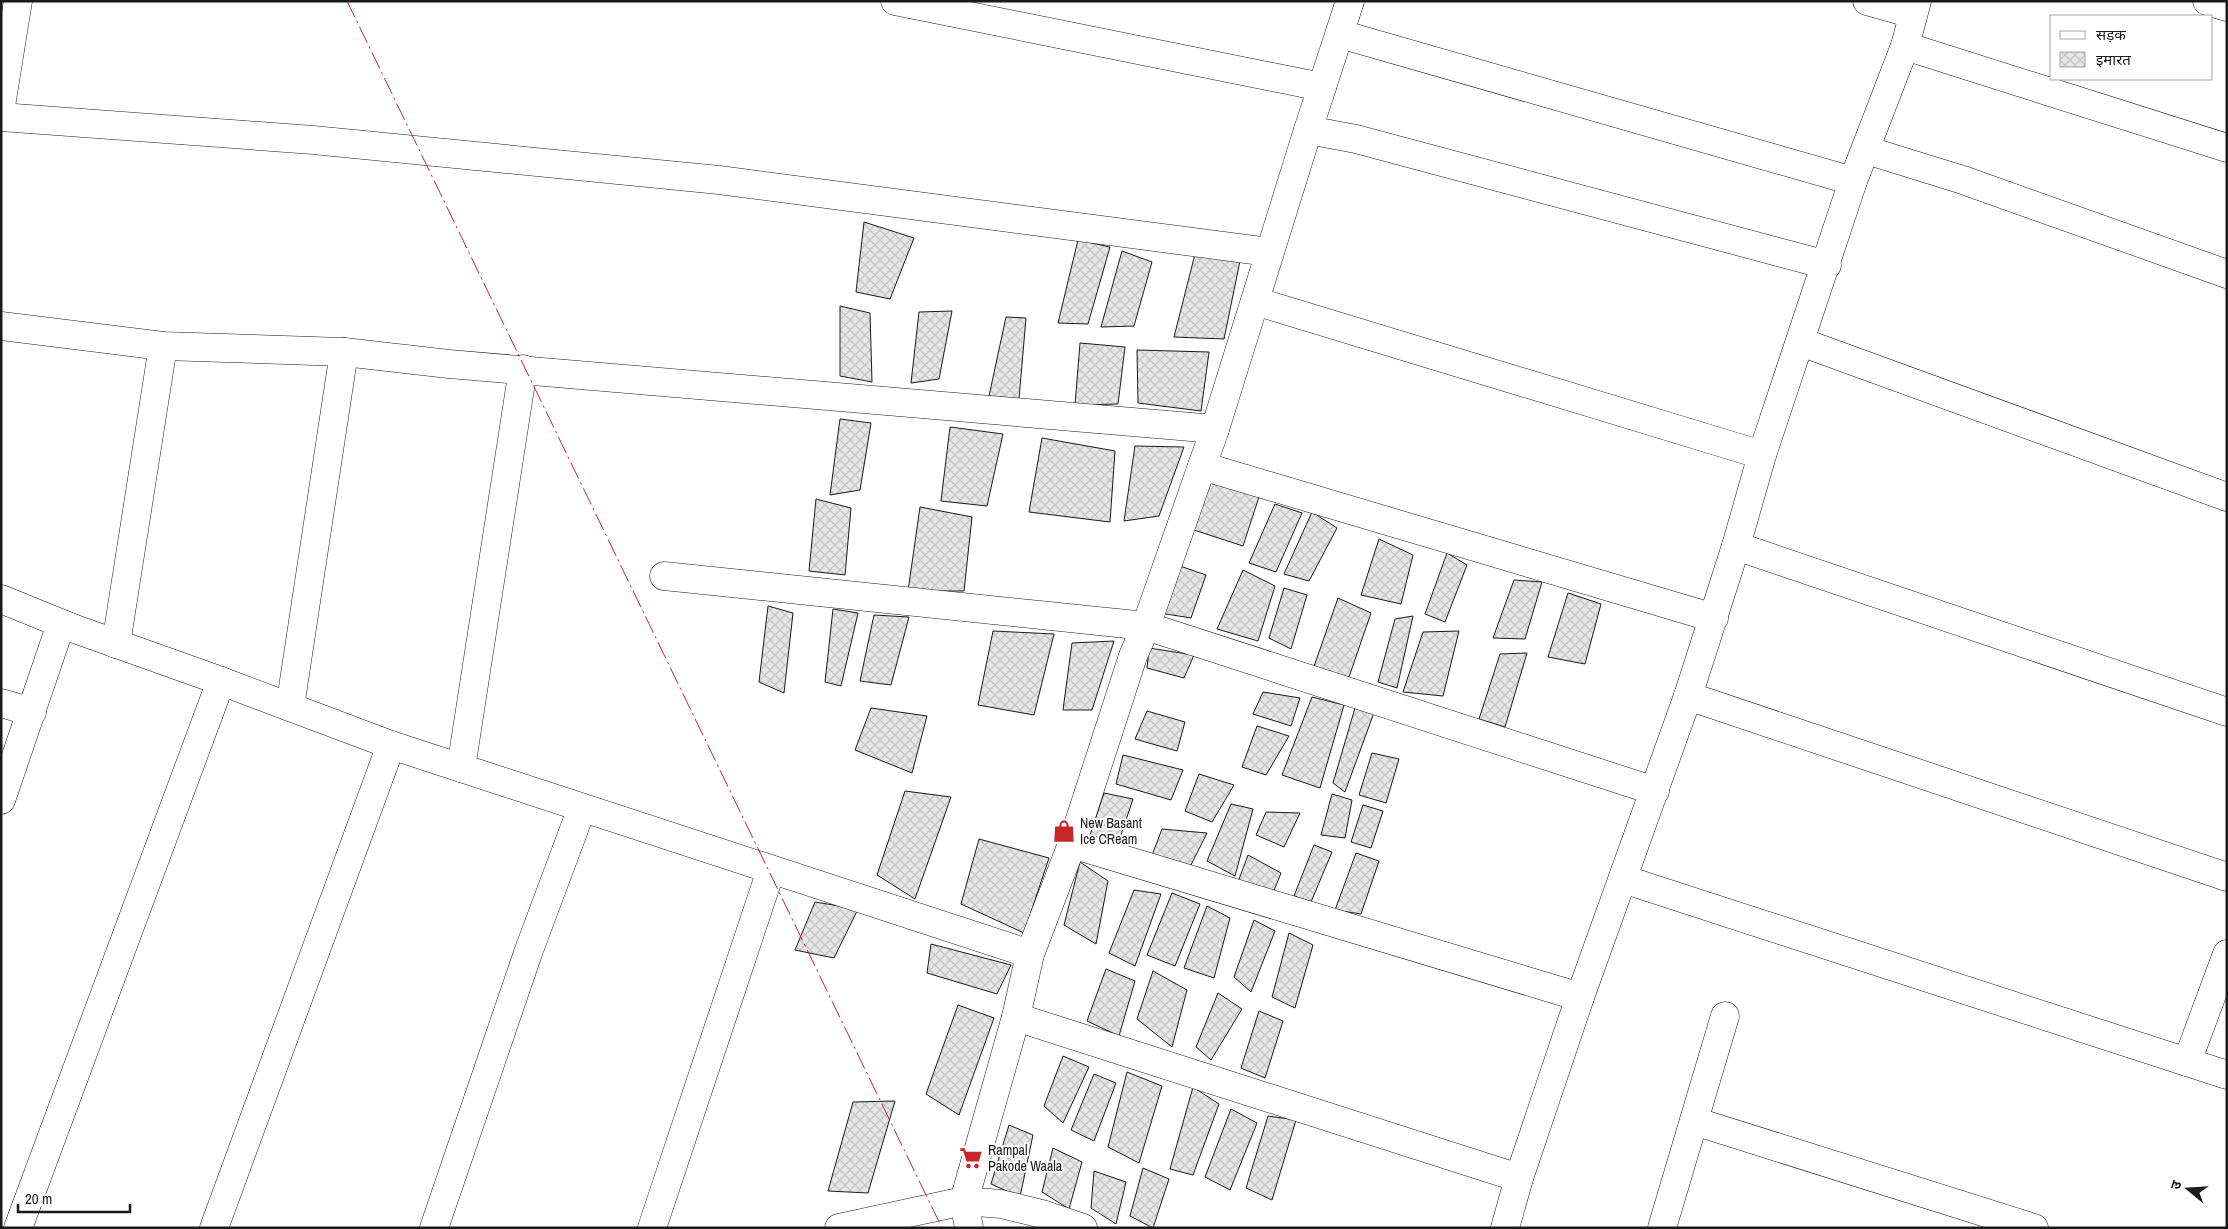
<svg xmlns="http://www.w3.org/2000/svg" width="2228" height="1229" font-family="'Archivo Narrow','Noto Sans Devanagari',sans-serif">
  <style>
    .building { fill: url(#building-cross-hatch); stroke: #1a1a1a }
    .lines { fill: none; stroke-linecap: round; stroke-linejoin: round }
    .street-casing { stroke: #1a1a1a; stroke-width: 29 }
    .street { stroke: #fff; stroke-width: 28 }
    .power { stroke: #c62828; stroke-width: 1; stroke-dasharray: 18 4 2.5 4; stroke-linecap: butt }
    .labels { text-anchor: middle; stroke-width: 4; stroke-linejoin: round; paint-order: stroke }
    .poi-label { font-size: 14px; fill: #1a1a1a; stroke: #fff; text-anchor: start }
  </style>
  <defs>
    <pattern id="building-cross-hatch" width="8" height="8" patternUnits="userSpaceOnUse" patternTransform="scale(1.25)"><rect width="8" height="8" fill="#e6e6e6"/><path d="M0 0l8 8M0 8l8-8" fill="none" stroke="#c5c5c5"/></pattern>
  </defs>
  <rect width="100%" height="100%" fill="#fff"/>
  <g class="building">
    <polygon points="864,222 914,238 890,299 856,292"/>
    <polygon points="1078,240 1110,247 1088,324 1058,323"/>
    <polygon points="1122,251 1152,262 1134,326 1101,327"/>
    <polygon points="1195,254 1240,261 1224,339 1174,337"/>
    <polygon points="840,306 870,313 872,382 840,376"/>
    <polygon points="952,311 939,379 911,383 919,312"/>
    <polygon points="1006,317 1026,318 1019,399 989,396"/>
    <polygon points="1080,343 1125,347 1118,404 1075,405"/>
    <polygon points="1137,350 1209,352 1201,411 1138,403"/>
    <polygon points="840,419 871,423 860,490 830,495"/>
    <polygon points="950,427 1003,434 987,506 941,501"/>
    <polygon points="1042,438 1115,451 1110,522 1029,512"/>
    <polygon points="1135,446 1184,447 1159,516 1124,521"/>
    <polygon points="1209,481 1259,497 1243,546 1194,530"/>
    <polygon points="816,499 851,508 845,575 809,571"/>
    <polygon points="1275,504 1302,513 1276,572 1249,563"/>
    <polygon points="920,507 972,517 964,591 908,591"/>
    <polygon points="1312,512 1337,528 1309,581 1284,574"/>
    <polygon points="1379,539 1413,555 1401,604 1361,595"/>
    <polygon points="1447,553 1467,565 1445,622 1425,614"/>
    <polygon points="1177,565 1206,575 1191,618 1160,613"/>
    <polygon points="1243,570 1275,586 1258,641 1217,629"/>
    <polygon points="1514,580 1542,582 1525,639 1493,638"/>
    <polygon points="1284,588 1307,595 1291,649 1269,638"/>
    <polygon points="1568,593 1601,604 1585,664 1548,657"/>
    <polygon points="1338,598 1371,613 1349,677 1312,672"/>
    <polygon points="768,606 793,613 784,693 759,682"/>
    <polygon points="833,609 858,613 841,686 825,682"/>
    <polygon points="874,615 909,617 891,685 860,681"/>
    <polygon points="1413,616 1397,688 1378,682 1395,619"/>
    <polygon points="993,631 1054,634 1034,715 978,705"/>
    <polygon points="1459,631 1443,696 1403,692 1423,632"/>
    <polygon points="1114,641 1092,710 1063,710 1072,643"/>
    <polygon points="1149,648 1194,655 1184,678 1147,668"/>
    <polygon points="1527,653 1505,727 1479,719 1500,654"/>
    <polygon points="1263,692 1300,698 1291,726 1253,714"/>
    <polygon points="1312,697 1344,705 1320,788 1282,775"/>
    <polygon points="871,708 927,716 912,773 855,750"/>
    <polygon points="1355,708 1375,710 1345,792 1333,783"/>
    <polygon points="1147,711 1185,722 1177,751 1135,739"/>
    <polygon points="1257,726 1289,736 1266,775 1242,767"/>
    <polygon points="1372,753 1399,759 1386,803 1359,795"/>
    <polygon points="1123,755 1183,770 1171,800 1116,784"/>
    <polygon points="1199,774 1234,785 1212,822 1185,811"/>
    <polygon points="905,791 951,797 915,899 877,875"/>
    <polygon points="1104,793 1133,799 1117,847 1090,835"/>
    <polygon points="1332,794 1352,800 1345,838 1321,835"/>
    <polygon points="1231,804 1253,809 1235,876 1207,861"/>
    <polygon points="1363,805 1383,811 1371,848 1351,842"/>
    <polygon points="1266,812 1300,813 1284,847 1256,835"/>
    <polygon points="1162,829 1207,833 1190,867 1151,858"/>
    <polygon points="979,839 1049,858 1024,933 961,904"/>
    <polygon points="1314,845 1332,852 1311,902 1294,896"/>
    <polygon points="1356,853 1379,861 1361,914 1335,910"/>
    <polygon points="1248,855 1281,873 1273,893 1238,882"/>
    <polygon points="1080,862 1108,881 1096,944 1064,925"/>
    <polygon points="1134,890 1161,894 1135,966 1109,953"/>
    <polygon points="1172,893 1200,904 1175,966 1147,955"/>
    <polygon points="815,902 858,909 834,958 795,950"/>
    <polygon points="1207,906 1230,918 1214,978 1184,968"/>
    <polygon points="1254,920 1275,931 1251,992 1234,977"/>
    <polygon points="1289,933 1313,945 1295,1008 1272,997"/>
    <polygon points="931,944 1011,965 997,994 927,973"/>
    <polygon points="1106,969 1135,981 1119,1036 1087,1021"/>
    <polygon points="1153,971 1187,990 1172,1047 1137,1019"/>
    <polygon points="1218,993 1242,1009 1211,1060 1196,1047"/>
    <polygon points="958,1005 994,1018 959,1115 926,1094"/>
    <polygon points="1259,1011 1283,1021 1265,1078 1241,1068"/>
    <polygon points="1063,1056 1089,1067 1063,1123 1044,1106"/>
    <polygon points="1127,1072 1162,1086 1139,1163 1108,1147"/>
    <polygon points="1094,1074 1116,1083 1094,1141 1071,1130"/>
    <polygon points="1193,1087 1219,1104 1193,1175 1170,1169"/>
    <polygon points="895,1101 868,1193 828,1191 853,1102"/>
    <polygon points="1231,1109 1257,1123 1230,1190 1205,1177"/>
    <polygon points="1268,1116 1296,1120 1272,1200 1246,1188"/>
    <polygon points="1009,1125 1033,1135 1020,1197 991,1184"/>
    <polygon points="1053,1148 1082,1162 1069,1209 1042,1192"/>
    <polygon points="1143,1168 1169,1179 1153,1228 1130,1216"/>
    <polygon points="1094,1171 1126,1182 1116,1224 1091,1208"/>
  </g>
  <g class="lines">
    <defs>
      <g id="street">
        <polyline points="895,1 1322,87"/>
        <polyline points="1867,1 1913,14"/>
        <polyline points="2207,1 2227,7"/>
        <polyline points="1340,34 1853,181"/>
        <polyline points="1905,46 2227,148"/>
        <polyline points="1,106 18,1"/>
        <polyline points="1,117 313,140 719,180 1269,252"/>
        <polyline points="1308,130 1356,139 1827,265"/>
        <polyline points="1866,150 1963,180 2227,274"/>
        <polyline points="1255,301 1762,455"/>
        <polyline points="1,326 163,346 344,352 449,364 1215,429"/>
        <polyline points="1801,342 2227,497"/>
        <polyline points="1202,466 1714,618"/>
        <polyline points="1736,546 2227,712"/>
        <polyline points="664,576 1146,626 1655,791"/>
        <polyline points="1,599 70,627"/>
        <polyline points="116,644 163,346"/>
        <polyline points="1688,696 2227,877"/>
        <polyline points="1,703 32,712"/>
        <polyline points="290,707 344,352"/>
        <polyline points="461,768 523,369"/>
        <polyline points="1,800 61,624 221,681"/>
        <polyline points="1072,844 1580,997"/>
        <polyline points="1623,879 2227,1075"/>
        <polyline points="1016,1017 1519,1178"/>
        <polyline points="2187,1062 2227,954"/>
        <polyline points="1694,1121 2034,1228"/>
        <polyline points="18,1228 221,681 391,745 1030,954"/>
        <polyline points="214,1228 391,745"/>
        <polyline points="434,1228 529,950 582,808"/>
        <polyline points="652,1228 771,870"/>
        <polyline points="839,1228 964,1201 1001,1204 1042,1214 1083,1228"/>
        <polyline points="969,1228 964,1201 1016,1017 1030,954 1072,844 1133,656 1146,626 1215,429 1308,130 1350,1"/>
        <polyline points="1505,1228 1519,1178 1580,997 1688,696 1736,546 1762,455 1853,181 1905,46 1917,1"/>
        <polyline points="1662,1228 1725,1016"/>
      </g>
    </defs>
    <use href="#street" class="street-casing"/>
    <use href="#street" class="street"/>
    <polyline class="power" points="347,1 942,1228"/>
  </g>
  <defs>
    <symbol id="shop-bare" viewBox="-9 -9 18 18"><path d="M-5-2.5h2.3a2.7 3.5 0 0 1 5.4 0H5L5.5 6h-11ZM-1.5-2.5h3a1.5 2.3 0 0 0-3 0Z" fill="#c62828" stroke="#fff" stroke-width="2.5" paint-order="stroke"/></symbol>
    <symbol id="supermarket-bare" viewBox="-9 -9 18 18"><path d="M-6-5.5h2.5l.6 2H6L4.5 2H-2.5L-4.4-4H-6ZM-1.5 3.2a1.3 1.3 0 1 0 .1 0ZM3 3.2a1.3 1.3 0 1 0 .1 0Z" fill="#c62828" stroke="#fff" stroke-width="2.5" paint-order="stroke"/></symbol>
  </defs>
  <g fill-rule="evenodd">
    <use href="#shop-bare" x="1048" y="815" width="32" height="32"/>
    <use href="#supermarket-bare" x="955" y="1142" width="32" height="32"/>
  </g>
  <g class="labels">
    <g class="poi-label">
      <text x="1080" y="828">New Basant<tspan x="1080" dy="16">Ice CReam</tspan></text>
      <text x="988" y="1155">Rampal<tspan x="988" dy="16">Pakode Waala</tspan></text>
    </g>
  </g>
  <rect width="2228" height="1229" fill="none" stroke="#1a1a1a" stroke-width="5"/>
  <rect x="2050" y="15" width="162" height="65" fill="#ffffff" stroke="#a3a3a3"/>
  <rect x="2060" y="31" width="25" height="8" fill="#ffffff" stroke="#a3a3a3"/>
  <text x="2096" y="40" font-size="15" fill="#1a1a1a">सड़क</text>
  <rect x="2060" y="52" width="25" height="15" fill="url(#building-cross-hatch)" stroke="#a3a3a3"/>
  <text x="2096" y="65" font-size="15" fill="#1a1a1a">इमारत</text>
  <g transform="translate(2188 1189) rotate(288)" stroke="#ffffff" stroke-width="4" paint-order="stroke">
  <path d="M0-4L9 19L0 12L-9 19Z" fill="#1a1a1a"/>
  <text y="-8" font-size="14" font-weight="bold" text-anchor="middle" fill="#1a1a1a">उ</text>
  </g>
  <path d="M18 1204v8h112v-8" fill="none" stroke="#1a1a1a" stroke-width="2.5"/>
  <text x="25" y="1204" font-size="15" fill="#1a1a1a" stroke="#ffffff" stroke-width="4" paint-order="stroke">20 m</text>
</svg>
